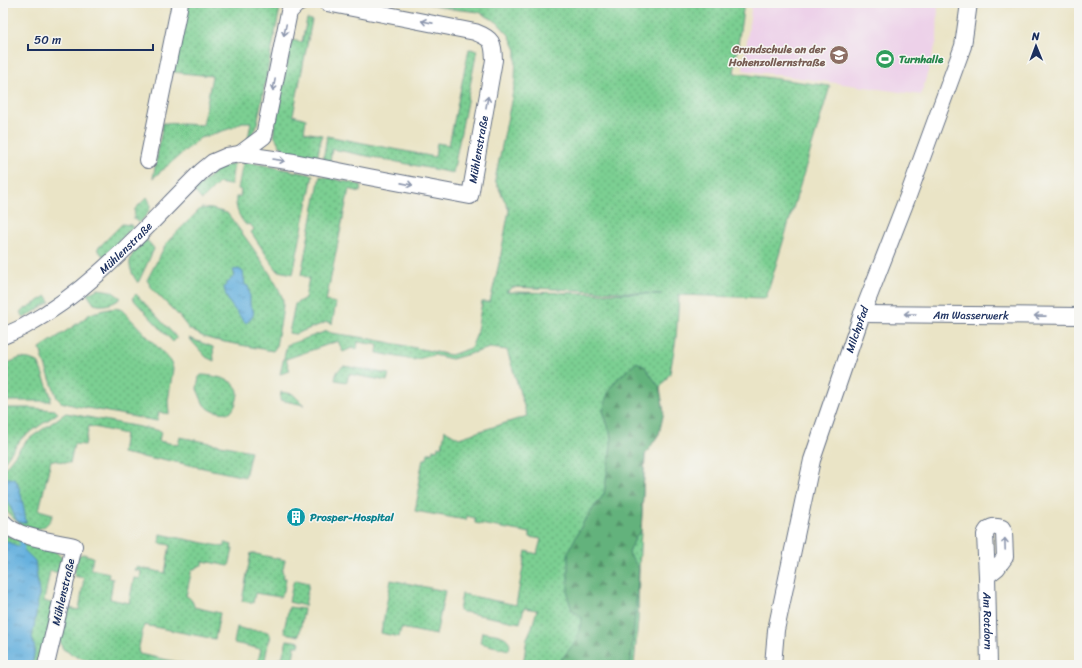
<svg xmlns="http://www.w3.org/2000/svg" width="1082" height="668" font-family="Sriracha,sans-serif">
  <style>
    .built { fill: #edd1e9 }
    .grass { fill: url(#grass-dots); stroke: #4b7f78; fill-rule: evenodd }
    .forest { fill: url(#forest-firs); stroke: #40706d }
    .water { fill: url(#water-ripples); stroke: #40709e }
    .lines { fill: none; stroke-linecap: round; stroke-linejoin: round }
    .stream { stroke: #66b1de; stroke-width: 5 }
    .minor-casing { stroke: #636e82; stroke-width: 18 }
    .minor { stroke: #fff; stroke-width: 16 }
    .oneway { stroke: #8d97ae }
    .labels { text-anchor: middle; stroke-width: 3; stroke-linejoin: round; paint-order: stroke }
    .education-label { font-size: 11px; font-weight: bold; fill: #785e54; stroke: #f6f6f2; text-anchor: end }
    .leisure-label { font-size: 11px; font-weight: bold; fill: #27864d; stroke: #f6f6f2; text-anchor: start }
    .street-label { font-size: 11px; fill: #1b2f5e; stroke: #f6f6f2 }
    .culture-label { font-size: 11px; font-weight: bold; fill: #0d838f; stroke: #f6f6f2; text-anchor: start }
  </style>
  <defs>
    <pattern id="grass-dots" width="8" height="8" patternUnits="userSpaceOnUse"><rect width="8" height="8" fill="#7bcf92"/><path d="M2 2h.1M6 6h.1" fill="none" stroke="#64a87a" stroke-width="1.8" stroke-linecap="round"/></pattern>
    <pattern id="forest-firs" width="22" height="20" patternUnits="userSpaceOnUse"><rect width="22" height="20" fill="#64b27c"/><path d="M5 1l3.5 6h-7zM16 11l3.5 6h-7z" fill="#529169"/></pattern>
    <pattern id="water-ripples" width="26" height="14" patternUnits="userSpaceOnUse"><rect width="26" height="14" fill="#66b1de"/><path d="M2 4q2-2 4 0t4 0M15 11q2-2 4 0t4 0" fill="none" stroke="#5390b7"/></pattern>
  </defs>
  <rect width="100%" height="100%" fill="#f6f6f2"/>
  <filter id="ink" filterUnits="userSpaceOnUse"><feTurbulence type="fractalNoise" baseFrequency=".025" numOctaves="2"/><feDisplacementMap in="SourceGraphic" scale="8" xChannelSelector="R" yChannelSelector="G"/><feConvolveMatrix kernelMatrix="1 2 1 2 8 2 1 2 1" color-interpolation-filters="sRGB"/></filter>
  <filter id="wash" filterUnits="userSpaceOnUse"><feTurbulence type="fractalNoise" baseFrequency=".012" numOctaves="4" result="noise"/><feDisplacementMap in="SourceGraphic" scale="16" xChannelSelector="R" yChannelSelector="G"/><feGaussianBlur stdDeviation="0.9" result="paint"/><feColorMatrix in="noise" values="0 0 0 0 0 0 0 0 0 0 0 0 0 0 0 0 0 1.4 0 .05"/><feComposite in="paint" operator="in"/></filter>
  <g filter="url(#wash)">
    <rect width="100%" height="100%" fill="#eae4c6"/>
    <polygon class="built" points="752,3 938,3 937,40 921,95 743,70"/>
    <g class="grass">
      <polygon points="187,3 281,3 256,129 248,139 251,122 242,122 232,128 200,138 153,178 163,123 203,125 212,76 172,72"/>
      <path d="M424,3h320l-10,70 96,13 -64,212 -87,-3 -3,44 -6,34 -10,15 -15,67 -6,114 -1,51 -4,45h-111l4,-27 5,-11 5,-17 -13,-2 -4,15 -61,-12 3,-17 54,11 10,-54 11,3 4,-15 -11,-2v-4l-55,-10v-5l-8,-2 -1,4 -51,-9 5,-26h-2l5,-26h4l1,-6h4l1,-4 4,1 1,-4 4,1 3,-17 14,8 68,-22 -20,-66 -17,-2 -38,11 -18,-4 -21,5 -36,-7 1,-8 -20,-3 -1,7 -5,-1 -9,4 -5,-11 -52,18 4,12 -10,3 7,-29 40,-14 4,2 35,5 85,17 20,-7 5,-12 6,-34h8l10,-43 9,-49 -14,-30 20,-98 1,-32 -7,-15 -12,-13 -18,-10 -27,-3zM513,287l147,7h1l-155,-2z"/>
      <polygon points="307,19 312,20 293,115 306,119 304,132 322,135 317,159 289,153 280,146 274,135 274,126 292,40 302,42"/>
      <polygon points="469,49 477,50 453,173 332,149 330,162 323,160 327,136 435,157 437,143 449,145"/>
      <path d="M243,162l10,1 60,12 -20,99 -15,-3 -9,-12 -18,-27 3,-3 -4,-5 -4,1c-7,-8 -11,-17 -10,-28h4l1,-7 -3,-1z"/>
      <polygon points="234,163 231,184 229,185 219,183 202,200 194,191 216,170"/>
      <polygon points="320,176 361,185 360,192 349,189 326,301 336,303 332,324 327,322 295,334 289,333 295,304 305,298 309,278 301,275"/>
      <path d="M147,197c8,12 -1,18 -8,26l-5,-4 1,-10z"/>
      <path d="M201,208l11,1 15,4c11,14 55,73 56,88 0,15 -5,31 -7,46l-3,4 -59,-11 -10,-3 -15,-8 -10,-13 -26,-26 -6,-10 20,-38z"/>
      <polygon points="122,224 131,225 133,227 104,257 97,249"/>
      <path d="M146,239l7,8 1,2 -16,34c-14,-20 -9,-28 8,-44z"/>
      <path d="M98,289l13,2 10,7c-7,6 -18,9 -27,6l-7,-10z"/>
      <polygon points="136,294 177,338 173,342 132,298"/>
      <polygon points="47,296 50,302 24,318 20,312"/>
      <polygon points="118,308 122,310 171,361 173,369 168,401 169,414 159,412 157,421 76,406 61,402 57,398 43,359 40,348 74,326 90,314 96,312 109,309"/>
      <polygon points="189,338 213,347 214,361 206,357"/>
      <polygon points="20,358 29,359 38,362 51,396 51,400 50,401 3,401 3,365"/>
      <path d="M344,366l45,8 -2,7 -38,-7 -2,8 -12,-2c1,-7 3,-11 9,-14z"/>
      <path d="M201,375c9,0 30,3 35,12 3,3 2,8 1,12 -1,5 -3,10 -7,14l-11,-1 -8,-2 -7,-5 -7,-16 2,-12z"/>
      <polygon points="281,392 293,394 304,405 280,400"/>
      <polygon points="3,408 32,408 55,410 58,413 22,438 3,463"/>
      <path d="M66,413l95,18 -2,10 19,4 2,-8 71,14 -6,26 -88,-19v2l-35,-7 3,-19 -36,-8 -4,19 -11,-1 -4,19 -19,-3 -12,50 14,4c-5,15 -18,19 -32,11 -6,-4 -12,-11 -17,-16l-1,-2v-37l1,-1 22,-28z"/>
      <polygon points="3,534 14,538 52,548 62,558 63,563 61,573 50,571 44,601 54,604 41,665 3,665"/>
      <path d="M160,534l64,13 1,-4 7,2 -1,4h2l-4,17 -26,-5v3l-9,5h-2l-6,27c4,1 8,7 8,11l26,6 -5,26 -71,-14 -6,26 1,1v2l53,11h-83l-32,-8 -14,-8 -4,-10 5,-32 15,3 5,-32 -10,-2 3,-20 6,-2 10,3 -2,12 18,4 -1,5 5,1 -3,20 19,4 5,-25 6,1 1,-8 -7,-1 2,-3 29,6 5,-28 -11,-2z"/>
      <polygon points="251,553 285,560 282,573 284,574 283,578 286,578 284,591 280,597 255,593 253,603 242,601"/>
      <polygon points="296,580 309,583 305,606 289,602 293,583"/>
      <polygon points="391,580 445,591 436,635 401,628 399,637 381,633"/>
      <polygon points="289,607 304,609 299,636 285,633 284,630"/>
      <path d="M237,627c4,1 8,3 12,3 10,1 28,-2 19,14l-4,21h-7l4,-16 -27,-6z"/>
      <path d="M482,632c11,2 32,2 27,18l-29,-7z"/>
      <polygon points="287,640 300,642 299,646 295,646 292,665 275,665 277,659 282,658"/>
    </g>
    <polygon class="forest" points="637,362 645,367 660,388 664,412 659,434 645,455 641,532 636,536 629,553 639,569 631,662 629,665 557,665 576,641 582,618 572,610 568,598 568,552 584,521 604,494 612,438 603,411 609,390 617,379"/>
    <g class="water">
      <path d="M239,269l4,3 2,13 3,1c2,6 2,12 2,18 1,6 1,0 3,6 2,6 -3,10 -7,13 -5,-4 -7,-9 -11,-13 -6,-7 -9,-13 -11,-22 2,-5 7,-8 11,-13l-2,-5z"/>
      <path d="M6,478c2,0 7,0 9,2 5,3 10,35 11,42l-4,1 -5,-2 -7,-15 -7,-12v-15z"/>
      <polygon points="3,540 22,548 35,561 39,594 35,621 32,637 35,649 32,665 3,665"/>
    </g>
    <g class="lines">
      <polyline class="stream" points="21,543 22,548"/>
    </g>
  </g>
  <g filter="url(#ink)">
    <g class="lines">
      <defs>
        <g id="minor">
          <polyline points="240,154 264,136 289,12 297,4 300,3"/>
          <polyline points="148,160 180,3"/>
          <path id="s1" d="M862,314l217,2"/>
          <path id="s2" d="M3,336c7,-3 15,-6 22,-10 70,-38 121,-100 177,-155l11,-9 14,-6 13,-2 54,8 75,15 101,19 24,-136c-1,-18 -1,-21 -19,-28l-148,-29"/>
          <path d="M3,522c14,16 50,19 71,24l-28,119"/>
          <path id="s3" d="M987,576l10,-8 8,-11 -1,-25 -2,-4c-8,-3 -15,-1 -17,7l2,41 2,89"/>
          <path id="s4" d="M773,665l3,-35 36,-170 50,-146 46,-118 55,-150 6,-43"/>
        </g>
      </defs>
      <use href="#minor" class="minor-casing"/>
      <use href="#minor" class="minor"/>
    </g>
    <defs><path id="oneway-shaft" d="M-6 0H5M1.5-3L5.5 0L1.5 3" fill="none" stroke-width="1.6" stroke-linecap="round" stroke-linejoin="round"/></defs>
    <g class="oneway">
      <use href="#oneway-shaft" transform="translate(427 22) rotate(-169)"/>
      <use href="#oneway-shaft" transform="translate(285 30) rotate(102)"/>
      <use href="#oneway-shaft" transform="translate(274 85) rotate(101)"/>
      <use href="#oneway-shaft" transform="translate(487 102) rotate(-80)"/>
      <use href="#oneway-shaft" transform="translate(279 160) rotate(8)"/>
      <use href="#oneway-shaft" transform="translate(407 184) rotate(11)"/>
      <use href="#oneway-shaft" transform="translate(910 314) rotate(-179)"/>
      <use href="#oneway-shaft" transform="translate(1040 316) rotate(-179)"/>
      <use href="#oneway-shaft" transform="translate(1005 544) rotate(-92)"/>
    </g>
  </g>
  <defs>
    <symbol id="school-disc" viewBox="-11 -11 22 22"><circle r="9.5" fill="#8d6e63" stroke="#f6f6f2"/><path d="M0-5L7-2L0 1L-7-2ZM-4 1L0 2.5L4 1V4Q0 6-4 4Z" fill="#fff"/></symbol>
    <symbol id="stadium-disc" viewBox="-11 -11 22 22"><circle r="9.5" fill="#2e9e5b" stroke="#f6f6f2"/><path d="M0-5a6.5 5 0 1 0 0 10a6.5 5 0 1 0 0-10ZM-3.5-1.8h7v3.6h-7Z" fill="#fff"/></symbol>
    <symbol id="building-disc" viewBox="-11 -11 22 22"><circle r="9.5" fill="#0f9aa8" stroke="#f6f6f2"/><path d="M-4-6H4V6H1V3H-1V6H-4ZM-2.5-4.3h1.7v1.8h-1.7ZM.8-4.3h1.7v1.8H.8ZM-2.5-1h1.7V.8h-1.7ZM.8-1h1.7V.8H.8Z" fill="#fff"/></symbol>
  </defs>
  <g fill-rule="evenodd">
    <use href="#school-disc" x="828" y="44" width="22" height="22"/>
    <use href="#stadium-disc" x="874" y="48" width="22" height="22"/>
    <use href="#building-disc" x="285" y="506" width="22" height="22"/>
  </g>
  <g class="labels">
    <g class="education-label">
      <text x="825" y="53">Grundschule an der<tspan x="825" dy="13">Hohenzollernstraße</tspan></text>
    </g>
    <g class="leisure-label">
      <text x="899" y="63">Turnhalle</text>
    </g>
    <g class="street-label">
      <text dy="4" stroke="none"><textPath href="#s2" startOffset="584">Mühlenstraße</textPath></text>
      <text dy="4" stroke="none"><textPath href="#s2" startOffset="152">Mühlenstraße</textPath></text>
      <text dy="4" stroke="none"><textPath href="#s1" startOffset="109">Am Wasserwerk</textPath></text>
      <text dy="4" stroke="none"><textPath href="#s4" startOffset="347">Milchpfad</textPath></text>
      <text transform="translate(63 592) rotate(-77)" y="4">Mühlenstraße</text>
      <text dy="4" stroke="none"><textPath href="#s3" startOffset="163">Am Rotdorn</textPath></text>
    </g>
    <g class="culture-label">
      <text x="310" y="521">Prosper-Hospital</text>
    </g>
  </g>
  <rect width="1082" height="668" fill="none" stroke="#f6f6f2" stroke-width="16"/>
  <g transform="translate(1036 46) rotate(359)" stroke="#f6f6f2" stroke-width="3" paint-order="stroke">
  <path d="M0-3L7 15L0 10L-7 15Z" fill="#1b2f5e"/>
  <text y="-6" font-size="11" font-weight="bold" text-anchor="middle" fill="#1b2f5e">N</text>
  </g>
  <path d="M28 44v6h125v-6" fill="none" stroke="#1b2f5e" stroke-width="2"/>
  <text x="34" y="44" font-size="12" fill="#1b2f5e" stroke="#f6f6f2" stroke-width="3" paint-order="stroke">50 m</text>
</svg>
